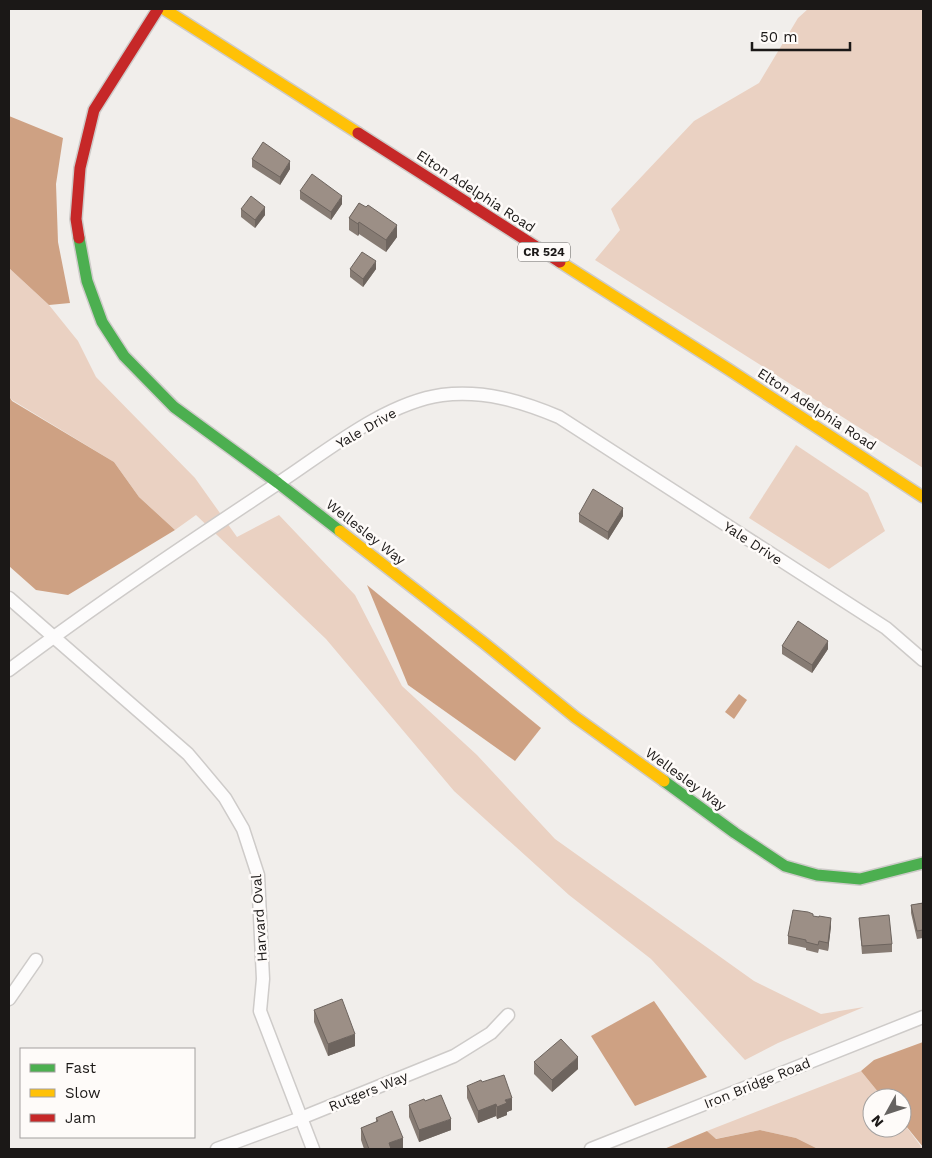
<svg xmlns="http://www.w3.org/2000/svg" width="932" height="1158" font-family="'Work Sans',sans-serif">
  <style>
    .green { fill: #ead1c2 }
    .water { fill: #cea183 }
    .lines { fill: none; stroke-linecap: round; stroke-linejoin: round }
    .street-casing { stroke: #cecbc9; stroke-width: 15 }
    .fast-casing { stroke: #cecbc9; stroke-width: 14 }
    .slow-casing { stroke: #cecbc9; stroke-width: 14 }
    .jam-casing { stroke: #cecbc9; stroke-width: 14 }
    .street { stroke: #fdfcfc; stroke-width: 12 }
    .fast { stroke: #4caf50; stroke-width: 11 }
    .slow { stroke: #ffc107; stroke-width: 11 }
    .jam { stroke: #c62828; stroke-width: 11 }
    .wall { fill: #867b73 }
    .shaded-wall { fill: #6d645e }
    .building { fill: #9c8f86; stroke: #6d645e }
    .labels { text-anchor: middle; stroke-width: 5; stroke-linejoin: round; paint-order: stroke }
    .shield { fill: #fefbf9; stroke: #5f5c5b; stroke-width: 1 }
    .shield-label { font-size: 12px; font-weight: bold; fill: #1b1817 }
    .street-label { font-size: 14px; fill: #1b1817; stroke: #fefbf9 }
  </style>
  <rect width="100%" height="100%" fill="#f1eeeb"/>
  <g class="green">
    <polygon points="808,9 923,9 923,468 595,260 620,230 611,209 694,121 759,83 798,18"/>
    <polygon points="9,268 49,305 78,341 96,377 195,478 237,537 279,515 355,595 402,686 477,755 555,839 754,981 821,1014 864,1007 778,1043 745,1060 651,959 569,895 454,791 326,639 196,515 175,530 139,497 114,462 12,400 9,396"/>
    <polygon points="796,445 868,493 885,531 829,569 749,518"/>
    <polygon points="861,1071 883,1098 872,1098 872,1128 902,1128 902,1121 923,1149 818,1149 796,1138 760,1130 715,1139 707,1131"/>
  </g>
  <g class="water">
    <polygon points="9,116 63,138 56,184 58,242 70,303 49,305 9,268"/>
    <polygon points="9,396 12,401 114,462 139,497 175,530 68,595 36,590 9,566"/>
    <polygon points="367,585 541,728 515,761 408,685"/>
    <polygon points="739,694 747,700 734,719 725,712"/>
    <polygon points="654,1001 707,1077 635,1106 591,1036"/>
    <polygon points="923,1042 923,1147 902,1121 902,1098 883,1098 861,1071 874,1060"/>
    <polygon points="760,1130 796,1138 818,1149 664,1149 707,1131 716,1139"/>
  </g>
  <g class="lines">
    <defs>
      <g id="street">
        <polyline points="9,598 188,754 225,798 243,829 258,875 263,979 260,1011 313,1149"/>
        <path d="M9,670c88,-66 179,-127 271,-188 47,-31 105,-79 162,-87 42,-5 79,6 117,22l327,211 37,32"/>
        <polyline points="9,999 36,960"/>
        <polyline points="217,1149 301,1118 454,1056 491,1033 508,1015"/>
        <polyline points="591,1149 923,1017"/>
      </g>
      <g id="fast">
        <polyline points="79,238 87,281 102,322 124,356 174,407 278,483 340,531"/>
        <polyline points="664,781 735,833 785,866 817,875 860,879 923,863"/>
      </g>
      <g id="slow">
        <polyline points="164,9 358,133"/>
        <polyline points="560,262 728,369 923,497"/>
        <polyline points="340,531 484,643 575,717 664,781"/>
      </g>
      <g id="jam">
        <polyline points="358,133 560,262"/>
        <polyline points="79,238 76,219 80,168 94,110 158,9"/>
      </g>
    </defs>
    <use href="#street" class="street-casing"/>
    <use href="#fast" class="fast-casing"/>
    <use href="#slow" class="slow-casing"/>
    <use href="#jam" class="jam-casing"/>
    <use href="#street" class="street"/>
    <use href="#fast" class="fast"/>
    <use href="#slow" class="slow"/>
    <use href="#jam" class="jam"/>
  </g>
  <g class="wall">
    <polygon points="252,159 290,169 280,185 252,167"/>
    <polygon points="300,191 342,204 331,220 300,199"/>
    <polygon points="359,203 397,237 386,252 359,234 358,236 349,230 349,218"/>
    <polygon points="241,209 265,215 255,228 241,217"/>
    <polygon points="350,269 376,269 363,287 350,277"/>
    <polygon points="579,514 623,516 608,540 579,522"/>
    <polygon points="782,646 828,649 812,673 782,654"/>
    <polygon points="923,903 923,938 917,939 911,913 911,905"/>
    <polygon points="813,916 831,926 828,951 819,949 818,953 806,950 806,948 788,944 788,936"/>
    <polygon points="859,918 892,944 892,952 862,954"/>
    <polygon points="314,1010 355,1046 328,1056 314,1022"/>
    <polygon points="534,1062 578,1069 552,1092 534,1074"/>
    <polygon points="482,1082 512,1110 507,1112 507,1115 497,1119 496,1116 478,1123 467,1098 467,1086"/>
    <polygon points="425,1101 451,1130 419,1142 409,1117 409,1105"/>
    <polygon points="376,1118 403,1149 364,1149 361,1140 361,1128 376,1122"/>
  </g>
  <g class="shaded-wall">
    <polygon points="290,161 290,169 280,185 280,177"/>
    <polygon points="342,196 342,204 331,220 331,212"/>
    <polygon points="265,207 265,215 255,228 255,220"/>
    <polygon points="359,222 359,234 358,236 358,224"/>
    <polygon points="397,225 397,237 386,252 386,240"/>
    <polygon points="376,261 376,269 363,287 363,279"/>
    <polygon points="623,508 623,516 608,540 608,532"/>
    <polygon points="828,641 828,649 812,673 812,665"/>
    <polygon points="831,918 831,926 828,951 828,943"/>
    <polygon points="355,1034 355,1046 328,1056 328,1044"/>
    <polygon points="578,1057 578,1069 552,1092 552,1080"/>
    <polygon points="512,1098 512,1110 507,1112 507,1115 497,1119 497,1107 505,1100"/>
    <polygon points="496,1104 496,1116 478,1123 478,1111"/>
    <polygon points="451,1119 451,1130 419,1142 419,1130"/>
    <polygon points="403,1138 403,1149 389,1149 389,1143"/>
  </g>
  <g class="building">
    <polygon points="263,142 290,161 280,177 252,159"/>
    <polygon points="312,174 342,196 331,212 300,191"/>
    <polygon points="251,196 265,207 255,220 241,209"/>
    <polygon points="359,203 366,207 368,205 397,225 386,240 359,222 358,224 349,218"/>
    <polygon points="362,252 376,261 363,279 350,269"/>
    <polygon points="593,489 623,508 608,532 579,514"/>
    <polygon points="798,621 828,641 812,665 782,646"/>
    <polygon points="923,903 923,930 917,931 911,905"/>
    <polygon points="793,910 808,912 813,914 813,916 819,917 819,916 831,918 828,943 819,941 818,945 806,942 806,940 788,936"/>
    <polygon points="889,915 892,944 862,946 859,918"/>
    <polygon points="342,999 355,1034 328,1044 314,1010"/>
    <polygon points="561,1039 578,1057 552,1080 534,1062"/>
    <polygon points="504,1075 512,1098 505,1100 507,1103 497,1107 496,1104 478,1111 467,1086 481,1080 482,1082"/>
    <polygon points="441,1095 451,1119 419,1130 409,1105 424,1099 425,1101"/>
    <polygon points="392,1111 403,1138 389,1143 391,1149 369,1149 361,1128 378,1121 376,1118"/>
  </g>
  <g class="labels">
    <rect class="shield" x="518" y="242.5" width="52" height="19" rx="4"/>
    <g class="shield-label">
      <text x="544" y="256">CR 524</text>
    </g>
    <g class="street-label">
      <text transform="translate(476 191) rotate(33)" y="5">Elton Adelphia Road</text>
      <text transform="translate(817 409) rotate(33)" y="5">Elton Adelphia Road</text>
      <text transform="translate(366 428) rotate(-30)" y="5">Yale Drive</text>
      <text transform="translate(366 532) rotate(38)" y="5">Wellesley Way</text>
      <text transform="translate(753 543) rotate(33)" y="5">Yale Drive</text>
      <text transform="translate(686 779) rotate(36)" y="5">Wellesley Way</text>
      <text transform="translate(259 918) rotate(-94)" y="5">Harvard Oval</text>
      <text transform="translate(757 1083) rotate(-22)" y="5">Iron Bridge Road</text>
      <text transform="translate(368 1091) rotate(-22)" y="5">Rutgers Way</text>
    </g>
  </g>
  <rect width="932" height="1158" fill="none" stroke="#1b1817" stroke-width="20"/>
  <rect x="20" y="1048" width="175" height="90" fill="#fefbf9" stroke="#a3a09f"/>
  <rect x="30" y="1064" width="25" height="8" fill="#4caf50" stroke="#a3a09f"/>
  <text x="65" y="1073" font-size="15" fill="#1b1817">Fast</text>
  <rect x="30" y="1089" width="25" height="8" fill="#ffc107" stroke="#a3a09f"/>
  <text x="65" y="1098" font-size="15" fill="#1b1817">Slow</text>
  <rect x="30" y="1114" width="25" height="8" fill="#c62828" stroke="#a3a09f"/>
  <text x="65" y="1123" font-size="15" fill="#1b1817">Jam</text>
  <g transform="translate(887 1113) rotate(230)"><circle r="24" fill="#fefbf9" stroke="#a3a09f"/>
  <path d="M0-4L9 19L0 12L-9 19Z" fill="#666361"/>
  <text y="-8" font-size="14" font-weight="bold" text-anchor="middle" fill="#1b1817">N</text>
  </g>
  <path d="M752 42v8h98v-8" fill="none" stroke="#1b1817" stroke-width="2.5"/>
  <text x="760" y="42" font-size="15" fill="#1b1817" stroke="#fefbf9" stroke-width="4" paint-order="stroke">50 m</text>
</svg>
